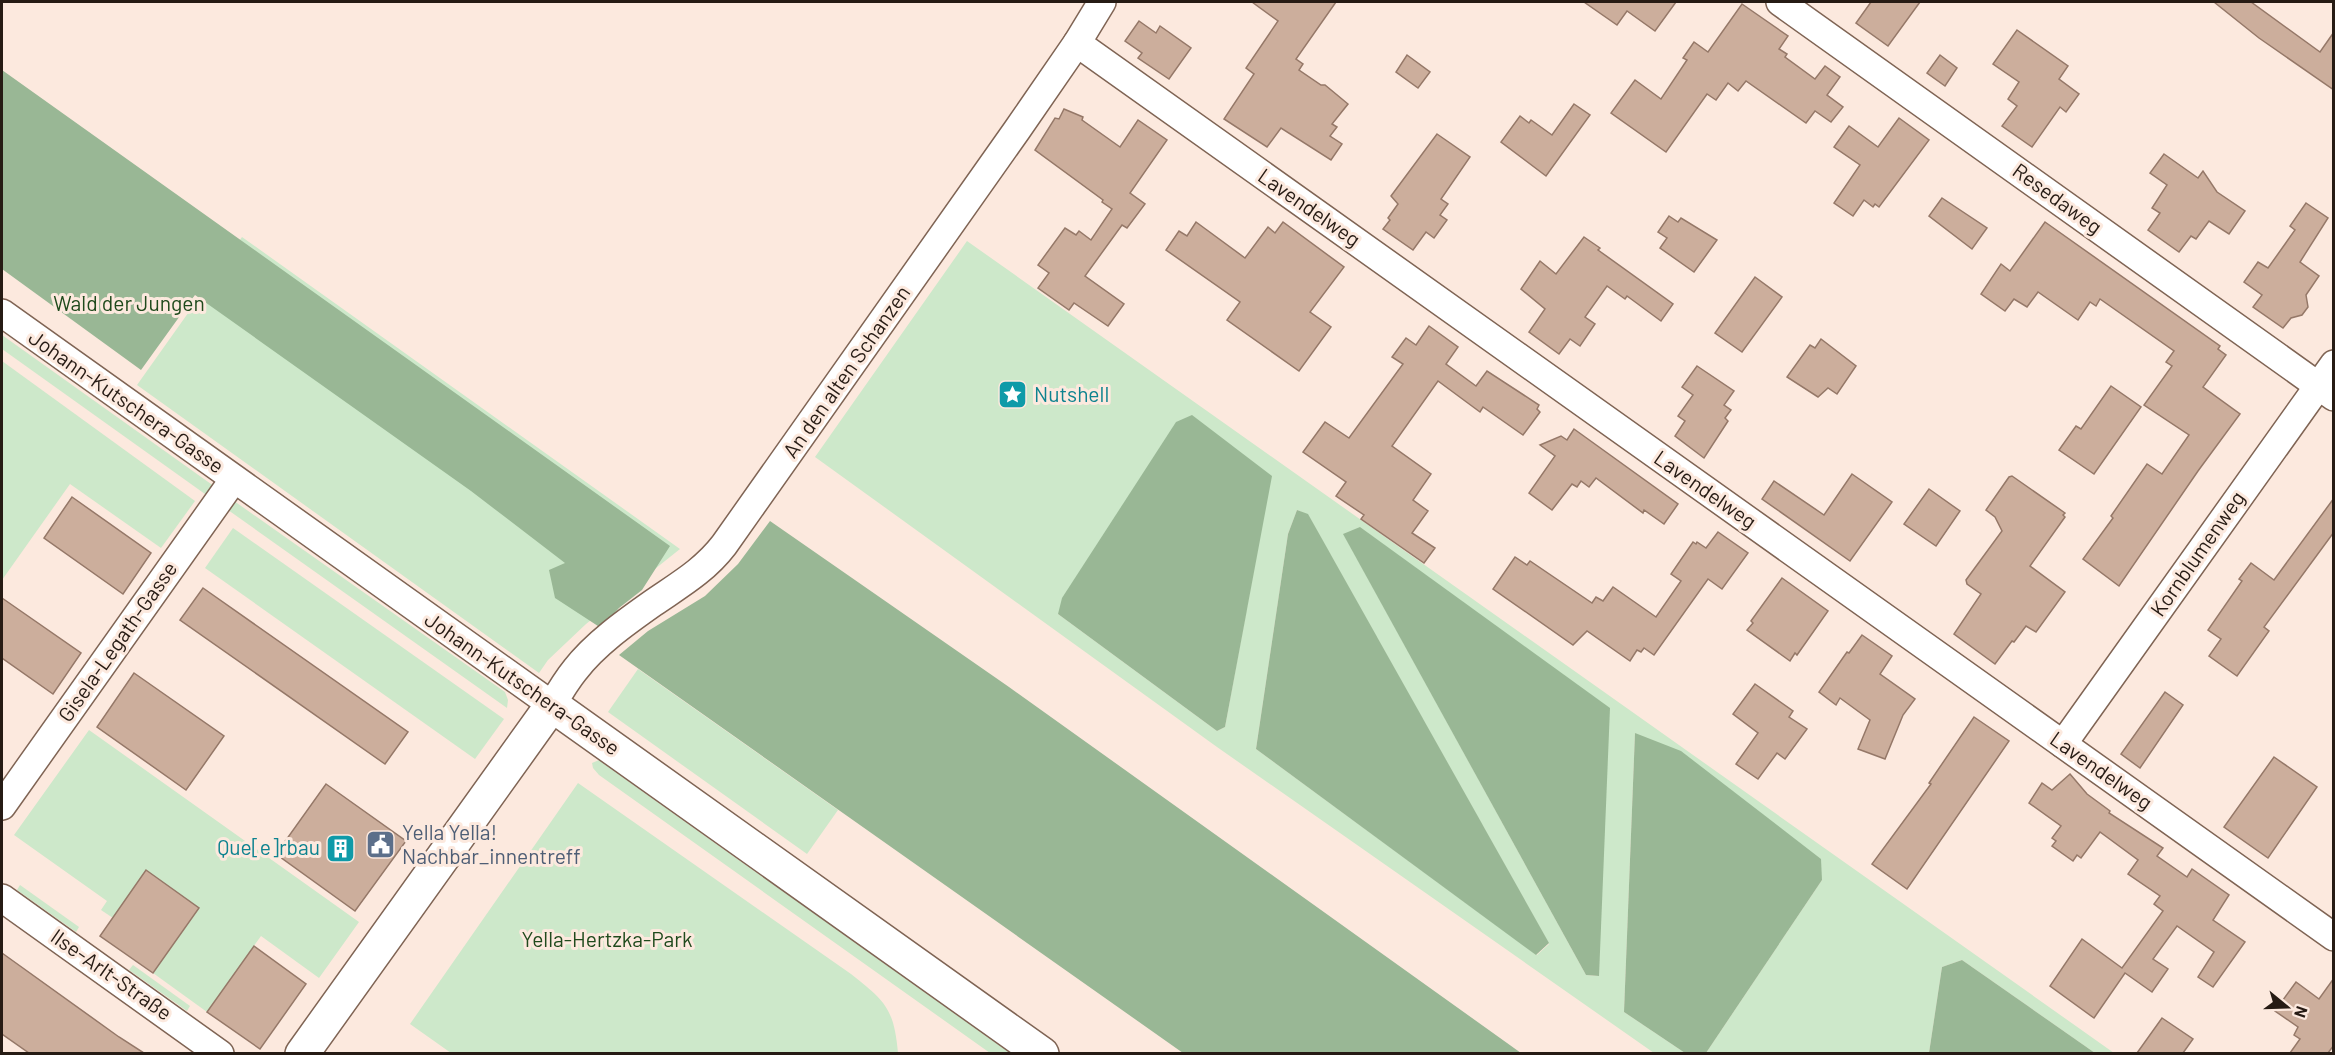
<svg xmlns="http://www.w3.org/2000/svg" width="2335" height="1055" font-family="Barlow,sans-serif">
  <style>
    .green { fill: #cde8ca; fill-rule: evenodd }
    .forest { fill: #99b795 }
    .building { fill: #ccae9c; stroke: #957868; stroke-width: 1.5 }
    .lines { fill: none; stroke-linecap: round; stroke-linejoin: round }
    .minor-casing { stroke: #7f6454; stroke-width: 30 }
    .tertiary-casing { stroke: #7f6454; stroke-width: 36 }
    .minor { stroke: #fff; stroke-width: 27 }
    .tertiary { stroke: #fff; stroke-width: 33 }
    .labels { text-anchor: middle; stroke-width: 6; stroke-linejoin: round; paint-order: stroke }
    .street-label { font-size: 21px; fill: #261b14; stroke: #fce9de }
    .park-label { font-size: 21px; fill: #1f4a1c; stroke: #fce9de }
    .culture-label { font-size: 21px; fill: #0d838f; stroke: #fce9de; text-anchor: start }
    .service-label { font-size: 21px; fill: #4e5e75; stroke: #fce9de; text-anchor: start }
  </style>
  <rect width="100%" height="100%" fill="#fce9de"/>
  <g class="green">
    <polygon points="242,237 680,549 586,624 548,660 539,673 137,385"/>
    <path d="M967,241l1147,812h-19l-133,-93 -20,7 -13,86h-223l116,-173 -187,-147 -11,279 61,41h-31l-437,-306 -402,-290zM1271,476l-46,251 -8,4 -159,-117zM1297,510l11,5 241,429 -12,11 -281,-206 32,-215zM1343,533l256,443h-1l-12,-1z"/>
    <polygon points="2,335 218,489 212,499 2,349"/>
    <polygon points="2,361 195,501 161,548 70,484 2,580"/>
    <polygon points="227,496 505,692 508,700 507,708 221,505"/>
    <polygon points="233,528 504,719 475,759 205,568"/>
    <polygon points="638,669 838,810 807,854 608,712"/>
    <polygon points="89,730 359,922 319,978 261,936 207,1012 153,973 198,907 146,871 113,918 101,910 107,901 14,835"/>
    <polygon points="599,760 604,764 1010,1053 990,1053 599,775 593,768 592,763"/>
    <path d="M578,783l273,191c34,27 43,34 47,79h-447l-41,-29z"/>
    <polygon points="20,885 79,927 76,932 17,890"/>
    <polygon points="133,965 190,1006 187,1011 129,970"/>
  </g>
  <g class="forest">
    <polygon points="2,70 670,546 642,590 619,608 601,628 555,598 549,570 565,563 471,491 195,295 141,370 2,269"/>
    <polygon points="1192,415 1272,476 1225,727 1217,731 1058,614 1062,598 1176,422"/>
    <polygon points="1297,510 1308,514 1549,943 1536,955 1256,749 1288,534"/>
    <polygon points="770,521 1009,687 1521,1053 1183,1053 619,655 648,631 705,596 738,564"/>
    <polygon points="1360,527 1610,708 1599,976 1586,975 1343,534"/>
    <polygon points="1635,733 1681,751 1821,859 1822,880 1706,1053 1685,1053 1624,1012"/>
    <polygon points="1962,960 2095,1053 1929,1053 1942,967"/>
  </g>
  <g class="building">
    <polygon points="1252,2 1336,2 1296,59 1303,64 1299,70 1321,85 1325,85 1348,104 1332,124 1337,127 1330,136 1342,144 1331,160 1281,128 1267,147 1224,119 1254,74 1246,68 1278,21"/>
    <polygon points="1584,2 1676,2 1655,31 1627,11 1617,25"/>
    <polygon points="1871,2 1920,2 1888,46 1856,23"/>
    <polygon points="2214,2 2251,2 2320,52 2334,32 2334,90 2259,38"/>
    <polygon points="1742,4 1788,36 1779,49 1787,54 1785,57 1815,79 1825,66 1840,77 1827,95 1843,107 1831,122 1815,111 1806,123 1746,81 1738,91 1728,83 1716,100 1707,94 1666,152 1611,113 1635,80 1661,99 1687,60 1683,58 1694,42 1708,52"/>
    <polygon points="1139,21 1156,33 1160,26 1191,48 1169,79 1138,58 1142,53 1125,41"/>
    <polygon points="2017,30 2068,66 2059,79 2079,94 2066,112 2060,107 2032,147 2002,126 2017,106 2008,99 2019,82 1993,64"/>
    <polygon points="1407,55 1430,72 1418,88 1396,72"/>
    <polygon points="1940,55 1957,68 1945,86 1927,73"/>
    <polygon points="1574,104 1590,115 1546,176 1501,142 1520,116 1529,123 1531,120 1552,135"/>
    <polygon points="1064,109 1083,117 1082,120 1120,147 1138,120 1167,140 1130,193 1145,204 1127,228 1122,225 1085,276 1124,304 1108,326 1074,303 1069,310 1038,288 1049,273 1038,265 1065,228 1076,235 1079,231 1091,240 1112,209 1102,202 1103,200 1035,150 1055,118 1059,119"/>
    <polygon points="1899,118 1929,140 1879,207 1875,204 1873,207 1864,200 1853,216 1834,203 1860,165 1834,147 1849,126 1878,147"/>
    <polygon points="1437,134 1470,157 1441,199 1448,204 1440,215 1447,220 1434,238 1426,232 1413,250 1383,229 1390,220 1388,218 1398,204 1391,196"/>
    <polygon points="2164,154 2198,178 2203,171 2217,192 2245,211 2229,234 2209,221 2196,239 2191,236 2179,252 2148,230 2160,213 2152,208 2167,185 2150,173"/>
    <polygon points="1942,198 1987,228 1972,249 1929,216"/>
    <polygon points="2306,203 2328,218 2300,262 2319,276 2306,295 2308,307 2302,315 2291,318 2283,328 2253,307 2262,295 2244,282 2258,262 2268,268 2295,230 2290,226"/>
    <polygon points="1669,216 1678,222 1681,218 1717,240 1694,272 1660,248 1667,238 1658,232"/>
    <polygon points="1196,222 1245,258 1268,227 1275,233 1283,222 1344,267 1310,312 1331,327 1299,371 1227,320 1240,302 1166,250 1179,231 1187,236"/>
    <polygon points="2045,222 2220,346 2218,349 2226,355 2203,387 2240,414 2198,471 2119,586 2083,559 2113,518 2111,516 2147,464 2162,474 2189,435 2144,405 2172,366 2166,362 2174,351 2100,299 2096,306 2090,302 2078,320 2038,292 2027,307 2014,299 2005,311 1981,294 2001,264 2010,271"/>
    <polygon points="1584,237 1600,248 1598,250 1673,304 1661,321 1627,296 1625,299 1607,286 1585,317 1595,324 1580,346 1570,339 1559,354 1529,332 1545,309 1521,289 1540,261 1556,274"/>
    <polygon points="1755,277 1782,297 1742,352 1715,333"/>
    <polygon points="1429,326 1458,347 1446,364 1476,386 1487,371 1539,405 1537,409 1540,412 1523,435 1483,407 1480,412 1438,381 1392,446 1431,474 1413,500 1428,511 1412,533 1435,548 1424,563 1361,519 1364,515 1336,496 1346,482 1303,452 1325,422 1349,438 1403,364 1392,357 1406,338 1416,345"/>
    <polygon points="1821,339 1856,366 1837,394 1828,388 1818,397 1787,377 1810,345 1815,348"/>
    <polygon points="1697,366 1734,391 1724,405 1731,410 1725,418 1728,421 1704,458 1675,436 1685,421 1678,416 1693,395 1682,387"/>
    <polygon points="2111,386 2141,407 2094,474 2059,450 2076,426 2081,429"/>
    <polygon points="1574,429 1678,504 1664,524 1644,510 1643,513 1596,478 1589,487 1581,481 1577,487 1572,484 1552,510 1529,493 1555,456 1540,445 1561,436 1567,440"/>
    <polygon points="1852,474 1892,502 1850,561 1762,499 1774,481 1824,515"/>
    <polygon points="2012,476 2065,513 2063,515 2065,517 2030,566 2065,592 2036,632 2026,626 2014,642 2012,641 1995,664 1954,634 1981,594 1967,584 1966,580 2002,531 1995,517 1986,510 2009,477"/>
    <polygon points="1929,489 1960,511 1936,546 1904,524"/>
    <polygon points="72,497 151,553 123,594 44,538"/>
    <polygon points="2334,498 2334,532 2264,627 2269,631 2237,676 2209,656 2221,639 2208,630 2242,581 2239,579 2251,563 2274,580"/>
    <polygon points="1718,532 1748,553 1722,589 1708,579 1654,655 1644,648 1641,652 1637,650 1630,661 1587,631 1573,645 1493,589 1515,557 1527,565 1530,561 1592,603 1596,597 1603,601 1613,587 1656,617 1681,581 1671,574 1693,542 1696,544 1697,542 1706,548"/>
    <polygon points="1782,578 1828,611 1797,655 1795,653 1790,661 1747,630 1753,623 1751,621"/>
    <polygon points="203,588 408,732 385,764 180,620"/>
    <polygon points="2,598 81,653 53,694 2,658"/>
    <polygon points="1862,635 1892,656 1880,674 1915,699 1903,715 1885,759 1858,749 1870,720 1840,698 1836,705 1819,692 1847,652 1849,653"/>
    <polygon points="134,673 224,736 186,790 97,727"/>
    <polygon points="1755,684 1793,711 1789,717 1807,729 1785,759 1777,753 1758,779 1736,764 1758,733 1733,714"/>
    <polygon points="2165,692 2183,705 2140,768 2121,754"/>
    <polygon points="1974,717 2009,741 1907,889 1872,864 1931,784 1929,783"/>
    <polygon points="2274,757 2317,787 2268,858 2224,827"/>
    <polygon points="2070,774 2087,794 2110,811 2109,813 2163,848 2157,856 2187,877 2192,869 2229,895 2213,920 2245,942 2213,987 2198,977 2214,952 2177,926 2153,959 2168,969 2152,992 2125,973 2094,1018 2050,986 2082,939 2122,968 2163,911 2154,904 2160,896 2128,874 2138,860 2100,832 2081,858 2077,855 2073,861 2052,846 2056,841 2052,838 2061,826 2029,803 2042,783 2052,790"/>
    <polygon points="326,784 406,841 355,911 276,854"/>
    <polygon points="146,870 199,908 153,973 100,936"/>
    <polygon points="254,946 306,984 260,1049 207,1012"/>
    <polygon points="2,953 119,1037 144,1053 29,1053 2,1034"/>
    <polygon points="2334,978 2334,1045 2328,1053 2290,1053 2300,1039 2294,1035 2298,1027 2275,1011 2296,982 2319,999"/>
    <polygon points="2162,1018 2193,1039 2183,1053 2137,1053"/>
  </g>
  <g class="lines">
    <defs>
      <g id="minor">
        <polyline points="1780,2 2334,397"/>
        <polyline points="1077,43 2334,937"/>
        <path d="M2,313l550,392c7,-12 14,-24 23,-35 20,-26 51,-48 78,-67 26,-18 51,-32 71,-58l293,-415 60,-87 25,-41"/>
        <polyline points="2063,744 2334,364"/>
        <polyline points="2,806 234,479"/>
        <polyline points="2,898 220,1054"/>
      </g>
      <polyline id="tertiary" points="302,1054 552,705 1042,1054"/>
    </defs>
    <use href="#minor" class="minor-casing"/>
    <use href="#tertiary" class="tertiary-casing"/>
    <use href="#minor" class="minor"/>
    <use href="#tertiary" class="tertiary"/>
  </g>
  <defs>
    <symbol id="sight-square" viewBox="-11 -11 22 22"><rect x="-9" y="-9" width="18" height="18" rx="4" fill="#0f9aa8" stroke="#fce9de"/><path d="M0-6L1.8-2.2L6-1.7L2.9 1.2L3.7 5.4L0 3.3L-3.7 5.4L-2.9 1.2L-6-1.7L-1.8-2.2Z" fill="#fff"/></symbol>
    <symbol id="civic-square" viewBox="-11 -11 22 22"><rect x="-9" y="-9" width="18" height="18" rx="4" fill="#5c6f8a" stroke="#fce9de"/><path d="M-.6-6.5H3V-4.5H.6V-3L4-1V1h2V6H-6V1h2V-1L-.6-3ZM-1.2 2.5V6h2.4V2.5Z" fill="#fff"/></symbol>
    <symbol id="building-square" viewBox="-11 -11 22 22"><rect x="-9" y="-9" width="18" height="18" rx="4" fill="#0f9aa8" stroke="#fce9de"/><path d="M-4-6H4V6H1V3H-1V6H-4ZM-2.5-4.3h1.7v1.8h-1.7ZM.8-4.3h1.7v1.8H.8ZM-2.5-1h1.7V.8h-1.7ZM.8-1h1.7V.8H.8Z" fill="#fff"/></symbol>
  </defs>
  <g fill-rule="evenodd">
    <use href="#sight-square" x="996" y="378" width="33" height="33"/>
    <use href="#civic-square" x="364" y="828" width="33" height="33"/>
    <use href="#building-square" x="324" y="832" width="33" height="33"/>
  </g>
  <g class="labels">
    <g class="street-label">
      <text transform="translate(2057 199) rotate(36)" y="7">Resedaweg</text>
      <text transform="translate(1309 208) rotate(35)" y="7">Lavendelweg</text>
      <text transform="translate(847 372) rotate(-55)" y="7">An den alten Schanzen</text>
      <text transform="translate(126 402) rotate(35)" y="7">Johann-Kutschera-Gasse</text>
      <text transform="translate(1705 490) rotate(35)" y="7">Lavendelweg</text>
      <text transform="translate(2198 554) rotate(-55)" y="7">Kornblumenweg</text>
      <text transform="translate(118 642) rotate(-55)" y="7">Gisela-Legath-Gasse</text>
      <text transform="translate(522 684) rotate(35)" y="7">Johann-Kutschera-Gasse</text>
      <text transform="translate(2101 771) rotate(35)" y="7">Lavendelweg</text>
      <text transform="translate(111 975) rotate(35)" y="7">Ilse-Arlt-Straße</text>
    </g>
    <g class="park-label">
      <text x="129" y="311">Wald der Jungen</text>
      <text x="607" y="947">Yella-Hertzka-Park</text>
    </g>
    <g class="culture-label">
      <text x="1034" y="402">Nutshell</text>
      <text x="320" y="855" text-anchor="end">Que[e]rbau</text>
    </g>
    <g class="service-label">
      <text x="402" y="840">Yella Yella!<tspan x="402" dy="24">Nachbar_innentreff</tspan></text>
    </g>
  </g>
  <rect width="2335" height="1055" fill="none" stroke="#261b14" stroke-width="6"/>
  <g transform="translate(2287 1007) rotate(109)" stroke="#fce9de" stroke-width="4.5" paint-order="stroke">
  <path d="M0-4.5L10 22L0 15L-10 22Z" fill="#261b14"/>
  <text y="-9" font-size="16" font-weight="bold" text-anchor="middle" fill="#261b14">N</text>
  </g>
</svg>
